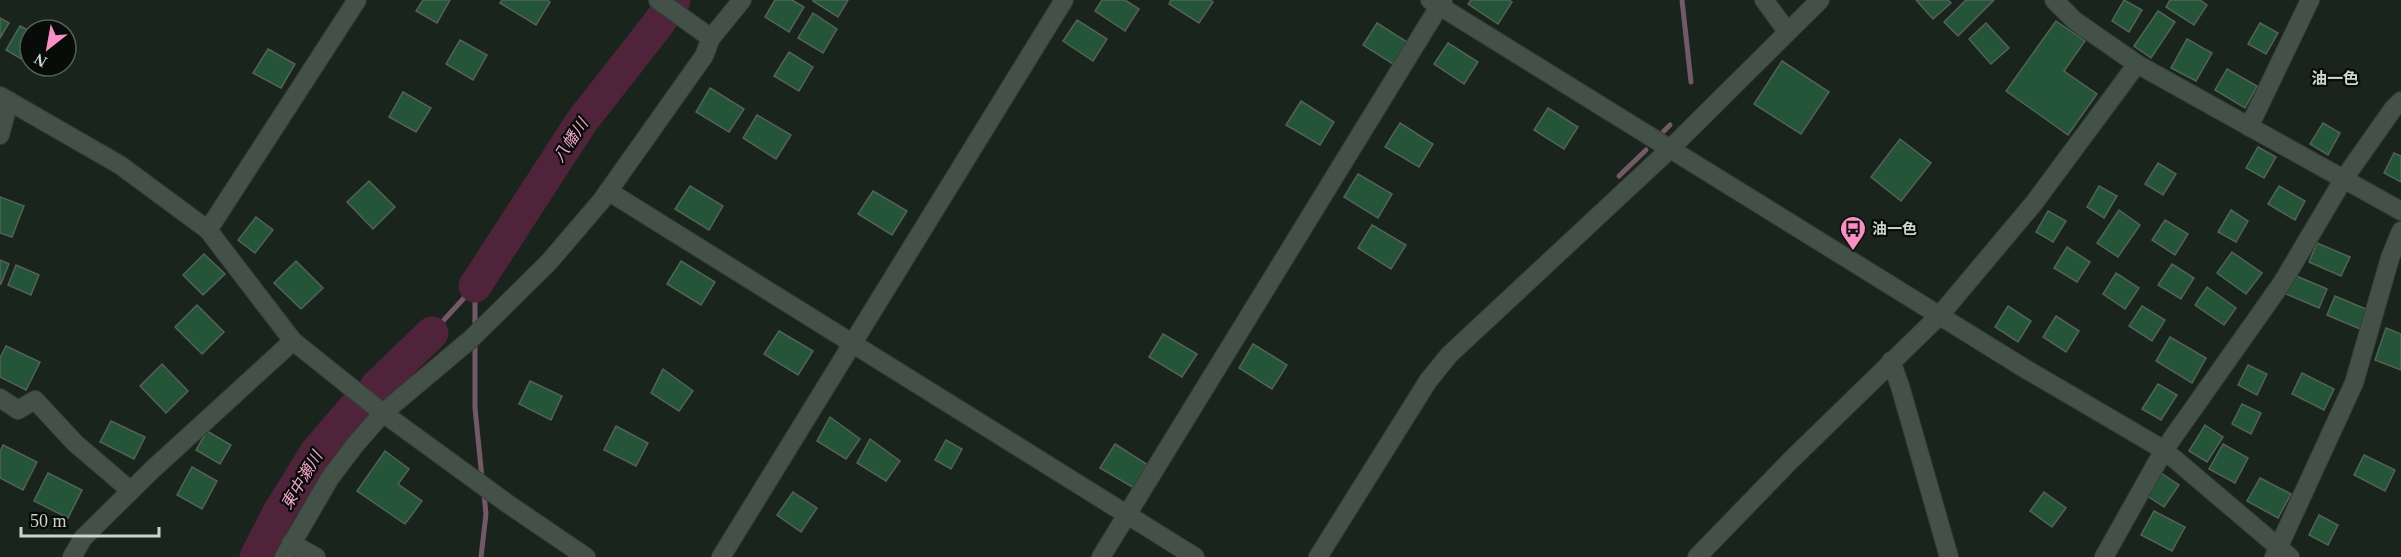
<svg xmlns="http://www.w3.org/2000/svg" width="2401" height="557" font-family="'Times New Roman','Noto Sans JP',serif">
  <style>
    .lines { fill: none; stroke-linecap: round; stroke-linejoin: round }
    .stream { stroke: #755867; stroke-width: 5 }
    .river { stroke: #4f233a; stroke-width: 33 }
    .building { fill: #255538; stroke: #546158; stroke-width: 1.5 }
    .minor-casing { stroke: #343d37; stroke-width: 20 }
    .minor { stroke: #445148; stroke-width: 18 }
    .labels { text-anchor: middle; stroke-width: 4.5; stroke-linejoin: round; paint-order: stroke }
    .poi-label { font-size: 15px; font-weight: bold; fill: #cdd4cf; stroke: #070c09; text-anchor: start }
    .neighbourhood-label { font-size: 16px; font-weight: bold; fill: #cdd4cf; stroke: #070c09 }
    .water-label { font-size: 16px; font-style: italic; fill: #f4a6cb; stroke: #070c09 }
  </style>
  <rect width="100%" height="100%" fill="#19241c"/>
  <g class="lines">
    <g class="stream">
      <polyline points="1682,0 1691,82"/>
      <polyline points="1663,132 1670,125"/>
      <polyline points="1619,176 1646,150"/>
      <polyline points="432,333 475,286 475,329"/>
      <polyline points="475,341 475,408 482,478"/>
      <polyline points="481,557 486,514 484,494"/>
    </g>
    <g class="river">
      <polyline points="475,286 582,121 658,24 674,0"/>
      <polyline points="376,387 432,333"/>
      <polyline points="256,557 278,514 317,451 354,408"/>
    </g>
  </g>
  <g class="building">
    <polygon points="423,0 450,0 437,23 416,11"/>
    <polygon points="502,0 547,0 550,2 536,25 500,3"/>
    <polygon points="775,0 792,0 804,7 789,32 765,17"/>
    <polygon points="814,0 848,0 838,17 813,1"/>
    <polygon points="1102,0 1125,0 1139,9 1125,31 1095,11"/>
    <polygon points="1171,0 1210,0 1213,2 1199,23 1169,4"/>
    <polygon points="1471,0 1509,0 1512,2 1498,24 1468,4"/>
    <polygon points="1916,0 1948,0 1951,3 1933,19"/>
    <polygon points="1966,0 1994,0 1958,36 1944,22"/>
    <polygon points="2124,0 2142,10 2129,32 2112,21"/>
    <polygon points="2170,0 2200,0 2207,5 2194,25 2166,7"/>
    <polygon points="2158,11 2175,22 2151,58 2134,46"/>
    <polygon points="813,13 837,29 823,53 798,38"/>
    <polygon points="0,18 9,23 0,38"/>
    <polygon points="1077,20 1107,39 1093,61 1063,41"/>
    <polygon points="2056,21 2085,41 2064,71 2097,94 2068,135 2006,91"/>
    <polygon points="1377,23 1407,42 1393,64 1363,45"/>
    <polygon points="1986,23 2009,48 1991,64 1969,39"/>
    <polygon points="2260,23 2278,33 2266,54 2248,44"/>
    <polygon points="20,26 30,31 30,64 6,50"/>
    <polygon points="2187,39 2212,53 2196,81 2171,68"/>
    <polygon points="460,40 487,55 473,80 446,64"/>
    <polygon points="1448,43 1478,62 1464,84 1434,64"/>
    <polygon points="268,49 295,64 281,88 253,73"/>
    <polygon points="789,52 813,67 799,91 774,76"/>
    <polygon points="1782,61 1829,92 1801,134 1754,104"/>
    <polygon points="2227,69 2257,86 2245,108 2215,90"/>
    <polygon points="710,88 744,109 729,132 696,112"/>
    <polygon points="403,92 431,108 416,132 389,117"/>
    <polygon points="1301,101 1334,122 1320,145 1286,125"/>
    <polygon points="1548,108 1578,127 1564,149 1534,130"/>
    <polygon points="757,115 791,135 776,159 743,138"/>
    <polygon points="1400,123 1433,144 1419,167 1385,147"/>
    <polygon points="2323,123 2340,133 2328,155 2310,144"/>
    <polygon points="1900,139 1931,163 1901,201 1871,177"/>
    <polygon points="2258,147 2276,157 2264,178 2246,168"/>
    <polygon points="2394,153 2401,156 2401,182 2384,173"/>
    <polygon points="2158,163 2176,174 2163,195 2145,184"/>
    <polygon points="1358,174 1392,194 1378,218 1344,197"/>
    <polygon points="369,181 395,207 373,229 347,202"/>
    <polygon points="690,186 723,206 709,230 675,209"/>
    <polygon points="2099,186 2117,196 2104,218 2087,207"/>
    <polygon points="2279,186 2305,201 2295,220 2268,204"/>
    <polygon points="873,191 907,211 892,235 858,214"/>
    <polygon points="0,197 24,206 12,237 0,233"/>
    <polygon points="2119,210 2140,225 2118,257 2097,243"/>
    <polygon points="2231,210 2248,221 2236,242 2218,232"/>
    <polygon points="2048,211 2066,221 2053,242 2036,232"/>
    <polygon points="256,217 273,230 255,253 238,240"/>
    <polygon points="2165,220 2188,234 2175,255 2152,240"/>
    <polygon points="1372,225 1406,245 1391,269 1358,248"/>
    <polygon points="2317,243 2350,257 2341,276 2309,262"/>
    <polygon points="2067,247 2090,262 2077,282 2054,268"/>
    <polygon points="2232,252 2262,273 2246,294 2217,273"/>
    <polygon points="204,254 225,274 203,295 183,275"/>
    <polygon points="0,260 9,264 1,284 0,284"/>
    <polygon points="296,261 323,288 301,309 274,283"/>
    <polygon points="681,261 715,282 701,305 667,284"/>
    <polygon points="2172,264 2194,278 2181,299 2158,285"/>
    <polygon points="16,265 39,275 31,295 8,285"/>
    <polygon points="2116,273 2139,288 2125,309 2103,294"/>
    <polygon points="2294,275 2327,289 2319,308 2286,294"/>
    <polygon points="2207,287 2236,308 2224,325 2195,305"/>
    <polygon points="2335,296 2368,310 2360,329 2327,315"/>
    <polygon points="197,305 224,332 202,354 175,327"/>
    <polygon points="2008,306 2031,321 2018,342 1995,327"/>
    <polygon points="2142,306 2165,320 2152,341 2129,326"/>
    <polygon points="2056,316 2079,331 2066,352 2043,337"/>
    <polygon points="2386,328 2401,334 2401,370 2375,360"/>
    <polygon points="779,331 813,351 798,375 764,354"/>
    <polygon points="1163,334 1197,354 1182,377 1149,357"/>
    <polygon points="2170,337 2206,358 2192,383 2156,361"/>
    <polygon points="1253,344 1287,365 1272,389 1239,368"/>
    <polygon points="6,346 40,362 26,390 0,377 0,358"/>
    <polygon points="162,364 188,391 166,413 140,386"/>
    <polygon points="2248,365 2267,374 2257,395 2238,385"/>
    <polygon points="663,369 693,391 679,411 651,393"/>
    <polygon points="2302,373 2334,389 2324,410 2292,394"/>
    <polygon points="530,381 562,396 551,420 519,404"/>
    <polygon points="2158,384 2177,395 2161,420 2142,409"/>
    <polygon points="2242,404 2261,413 2251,434 2232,424"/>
    <polygon points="830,417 860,439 846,459 817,441"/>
    <polygon points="111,421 145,437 134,459 100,442"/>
    <polygon points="2205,425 2223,437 2207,462 2189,451"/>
    <polygon points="616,426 648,443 636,466 604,450"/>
    <polygon points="207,431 231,445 220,464 196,450"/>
    <polygon points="870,439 900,461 886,481 857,463"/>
    <polygon points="946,440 962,449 951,469 935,460"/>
    <polygon points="1115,444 1148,465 1134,488 1100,468"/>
    <polygon points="2223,444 2248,458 2235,483 2209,469"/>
    <polygon points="3,445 37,462 23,490 0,478 0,452"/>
    <polygon points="385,451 409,469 398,484 422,501 405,524 357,491"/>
    <polygon points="2364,455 2395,470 2385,491 2354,475"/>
    <polygon points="192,467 217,481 202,509 177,495"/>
    <polygon points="48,473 82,490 68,518 34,501"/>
    <polygon points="2161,473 2179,485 2164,507 2146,495"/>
    <polygon points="2260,478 2291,494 2278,518 2247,501"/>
    <polygon points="793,492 817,508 801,532 777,515"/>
    <polygon points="2044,492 2066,508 2052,527 2030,511"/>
    <polygon points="2154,511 2185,527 2172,551 2141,535"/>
    <polygon points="2319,515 2338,525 2328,545 2309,535"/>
  </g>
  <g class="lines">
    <defs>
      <g id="minor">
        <polyline points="658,0 711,38"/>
        <polyline points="1430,0 2024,368 2164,450 2290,557"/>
        <polyline points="1764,0 1787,31"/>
        <polyline points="2137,64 2401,211"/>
        <polyline points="0,96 120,165 208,230 293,341 383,413 508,504 586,557"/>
        <polyline points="2249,127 2310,0"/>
        <polyline points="0,135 9,101"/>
        <polyline points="608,191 1195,557"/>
        <polyline points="208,230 357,0"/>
        <polyline points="1891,361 1900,386 1949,557"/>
        <polyline points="0,398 18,410 35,400 75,443 131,491"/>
        <polyline points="291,543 316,557"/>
        <polyline points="72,557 83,538 153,469 293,341"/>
        <polyline points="284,557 330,478 355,445 383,413 471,339 549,262 602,200 704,56 711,38 742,0"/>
        <polyline points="721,557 1064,0"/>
        <polyline points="1101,557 1443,0"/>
        <polyline points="1318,557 1428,381 1449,355 1670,149 1820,0"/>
        <polyline points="1697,557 1790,461 1940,315 2034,203 2137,64 2075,21 2054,0"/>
        <polyline points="2104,557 2164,450 2282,283 2343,180 2393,109 2401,101"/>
        <polyline points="2274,557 2354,383 2390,258 2401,231"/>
      </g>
    </defs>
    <use href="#minor" class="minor-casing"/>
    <use href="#minor" class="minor"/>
  </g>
  <defs>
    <symbol id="bus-pin" viewBox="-11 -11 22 30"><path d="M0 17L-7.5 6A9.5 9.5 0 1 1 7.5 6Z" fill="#fb8fc5" stroke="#070c09"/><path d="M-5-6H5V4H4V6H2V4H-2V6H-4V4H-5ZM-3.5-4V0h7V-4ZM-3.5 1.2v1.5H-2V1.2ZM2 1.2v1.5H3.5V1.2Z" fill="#111"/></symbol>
  </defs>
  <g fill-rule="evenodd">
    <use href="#bus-pin" x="1838" y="214" width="30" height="40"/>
  </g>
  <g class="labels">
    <g class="poi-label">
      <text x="1872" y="234">油一色</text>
    </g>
    <g class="neighbourhood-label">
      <text x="2335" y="84">油一色</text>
    </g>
    <g class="water-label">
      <text transform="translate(570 140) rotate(-56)" y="6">八幡川</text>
      <text transform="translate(301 480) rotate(-59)" y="6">東中瀬川</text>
    </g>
  </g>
  <g transform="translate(48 48) rotate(211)"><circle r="28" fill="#070c09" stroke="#565c58" stroke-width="1.5"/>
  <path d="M0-4.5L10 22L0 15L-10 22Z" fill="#fb8fc5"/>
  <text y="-9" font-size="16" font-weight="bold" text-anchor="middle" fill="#cdd4cf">N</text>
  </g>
  <path d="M21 527v9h138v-9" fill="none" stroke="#cdd4cf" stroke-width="3"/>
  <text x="30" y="527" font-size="18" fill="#cdd4cf" stroke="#070c09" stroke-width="4.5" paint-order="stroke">50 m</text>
</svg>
